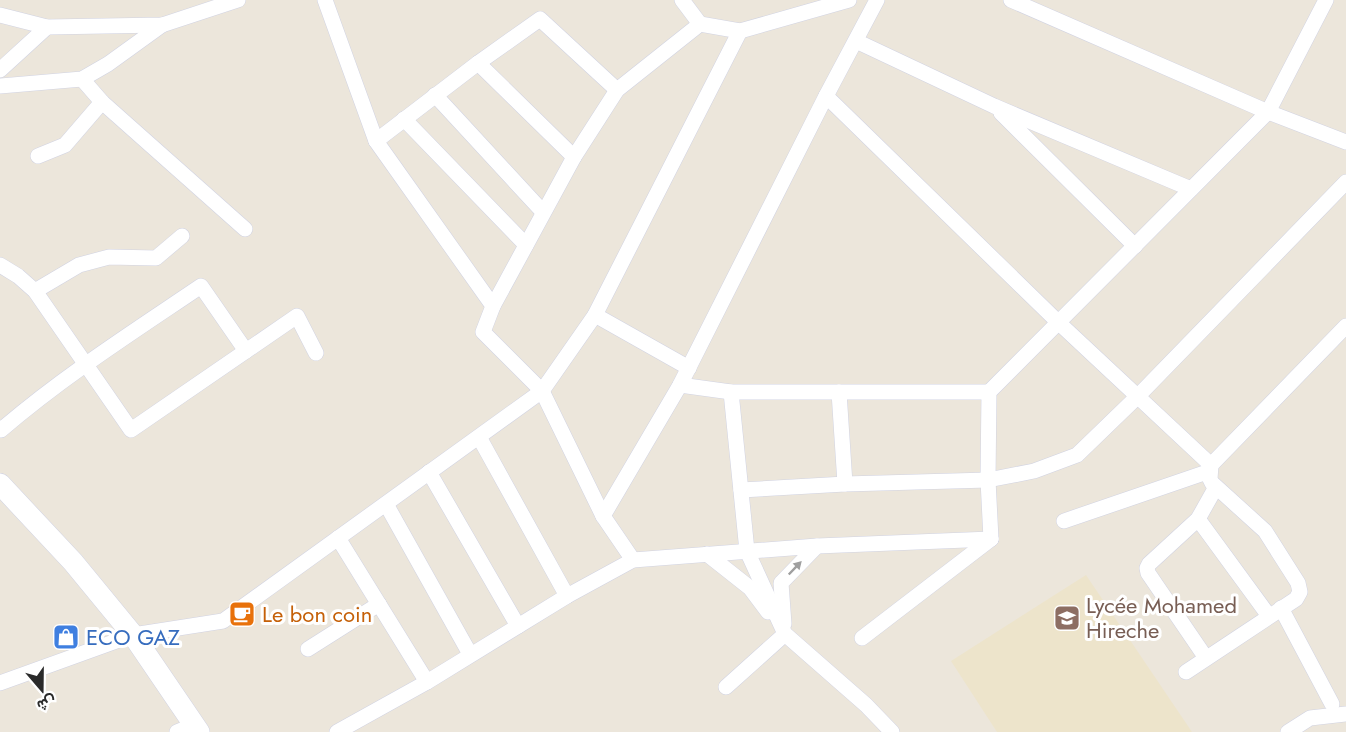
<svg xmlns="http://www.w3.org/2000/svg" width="1346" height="732" font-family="Jost,Vazirmatn,sans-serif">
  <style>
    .education { fill: #ede4cb }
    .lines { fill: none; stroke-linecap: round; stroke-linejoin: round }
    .street-casing { stroke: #d1d3e2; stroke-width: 16 }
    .secondary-casing { stroke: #d1d3e2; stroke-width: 22 }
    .street { stroke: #fff; stroke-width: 15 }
    .secondary { stroke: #fff; stroke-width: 21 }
    .oneway { fill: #9f9f9f }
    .labels { text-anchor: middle; stroke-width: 6; stroke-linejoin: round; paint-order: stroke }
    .education-label { font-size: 22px; fill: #785e54; stroke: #fff; text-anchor: start }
    .food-label { font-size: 22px; fill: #c56008; stroke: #fff; text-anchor: start }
    .shop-label { font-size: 22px; fill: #366cbe; stroke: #fff; text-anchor: start }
  </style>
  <rect width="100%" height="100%" fill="#ece6db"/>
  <polygon class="education" points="1086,575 1192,732 997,732 951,661"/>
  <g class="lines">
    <defs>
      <g id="street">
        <polyline points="325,0 376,141 493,306 483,332 542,391 603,516 633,560"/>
        <polyline points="682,0 700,24 740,31 849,0"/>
        <polyline points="1011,0 1268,112 1346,142"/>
        <polyline points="0,15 47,27 162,25 238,0"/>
        <polyline points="856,41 994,106 1191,189"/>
        <polyline points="478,63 574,157"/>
        <polyline points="0,70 47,27"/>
        <polyline points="82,79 102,102 245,229"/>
        <polyline points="0,86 82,79 108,64 162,25"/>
        <polyline points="435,95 543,212"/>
        <polyline points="826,96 1059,323 1211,465 1346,326"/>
        <polyline points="1001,113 1135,246"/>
        <polyline points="404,119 526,245"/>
        <polyline points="376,141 478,63 540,19 617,90"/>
        <polyline points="38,156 65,145 102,102"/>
        <polyline points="0,265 18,276 35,291 131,430 297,316 316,353"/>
        <polyline points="35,291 79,265 109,257 156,258 182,236"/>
        <polyline points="493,306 574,157 617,90 700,24"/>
        <polyline points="595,315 689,368"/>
        <polyline points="680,385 731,392 989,392"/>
        <polyline points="731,392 747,551 785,634 866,705 892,732"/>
        <polyline points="839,392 845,484"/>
        <path d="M0,428l1,2c63,-54 132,-98 200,-144l45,65"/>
        <polyline points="479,437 567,596"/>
        <polyline points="429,472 518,626"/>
        <polyline points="741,490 845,484 988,480 1034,471 1077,455 1138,396 1346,182"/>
        <polyline points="386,504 470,654"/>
        <polyline points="603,516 680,385 826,96 877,0"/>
        <polyline points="1198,519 1269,616"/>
        <polyline points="1064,521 1210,471"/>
        <polyline points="338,538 427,682"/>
        <polyline points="991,539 988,480 989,392 1268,112 1326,0"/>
        <polyline points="707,554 750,588 768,612"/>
        <polyline points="1281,608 1332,704"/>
        <polyline points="784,624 781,583 817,546"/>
        <polyline points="862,638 991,539"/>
        <polyline points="308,649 379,604"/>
        <polyline points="1206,658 1148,573 1147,568 1149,564 1198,519 1216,487"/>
        <polyline points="1186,672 1296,599 1300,592 1298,583 1265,531 1212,483 1210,479 1211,465"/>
        <polyline points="0,683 133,635 223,621 542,391 595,315 740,31"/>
        <polyline points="726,687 785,634"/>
        <polyline points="177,732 194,725"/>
        <polyline points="337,732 427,682 567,596 633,560 817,546 991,539"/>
        <polyline points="1288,732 1310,718 1346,714"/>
      </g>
      <polyline id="secondary" points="0,484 73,562 133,635 199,732"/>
    </defs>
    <use href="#street" class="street-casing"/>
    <use href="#secondary" class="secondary-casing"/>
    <use href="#street" class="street"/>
    <use href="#secondary" class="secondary"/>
  </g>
  <defs><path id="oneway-solid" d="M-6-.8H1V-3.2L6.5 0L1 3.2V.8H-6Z" transform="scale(1.5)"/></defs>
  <use class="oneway" href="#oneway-solid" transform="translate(795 568) rotate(-46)"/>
  <defs>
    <symbol id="cafe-square" viewBox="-11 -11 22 22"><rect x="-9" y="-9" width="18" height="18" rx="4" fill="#e8710a" stroke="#fff"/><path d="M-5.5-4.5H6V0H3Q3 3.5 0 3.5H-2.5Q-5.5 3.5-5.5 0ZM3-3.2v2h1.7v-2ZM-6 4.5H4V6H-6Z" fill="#fff"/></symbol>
    <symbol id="school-square" viewBox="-11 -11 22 22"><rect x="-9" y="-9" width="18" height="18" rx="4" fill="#8d6e63" stroke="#fff"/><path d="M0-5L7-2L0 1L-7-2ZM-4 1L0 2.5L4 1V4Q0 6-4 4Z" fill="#fff"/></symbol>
    <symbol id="shop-square" viewBox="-11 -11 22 22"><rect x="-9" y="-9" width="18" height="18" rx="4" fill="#3f7fe0" stroke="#fff"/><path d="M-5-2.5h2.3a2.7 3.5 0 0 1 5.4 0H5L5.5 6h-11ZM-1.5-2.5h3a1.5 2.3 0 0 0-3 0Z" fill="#fff"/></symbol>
  </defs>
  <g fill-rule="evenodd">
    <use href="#cafe-square" x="227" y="599" width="30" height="30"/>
    <use href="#school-square" x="1052" y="603" width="30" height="30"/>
    <use href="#shop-square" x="51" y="622" width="30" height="30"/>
  </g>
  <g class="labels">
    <g class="education-label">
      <text x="1086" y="613">Lycée Mohamed<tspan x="1086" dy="25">Hireche</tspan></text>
    </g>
    <g class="food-label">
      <text x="262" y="622">Le bon coin</text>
    </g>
    <g class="shop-label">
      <text x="86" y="645">ECO GAZ</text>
    </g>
  </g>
  <g transform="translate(42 690) rotate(160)" stroke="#ffffff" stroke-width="4.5" paint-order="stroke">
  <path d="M0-4.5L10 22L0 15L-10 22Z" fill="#2a2a2a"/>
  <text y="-9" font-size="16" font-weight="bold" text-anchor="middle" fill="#2a2a2a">ش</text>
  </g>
</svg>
